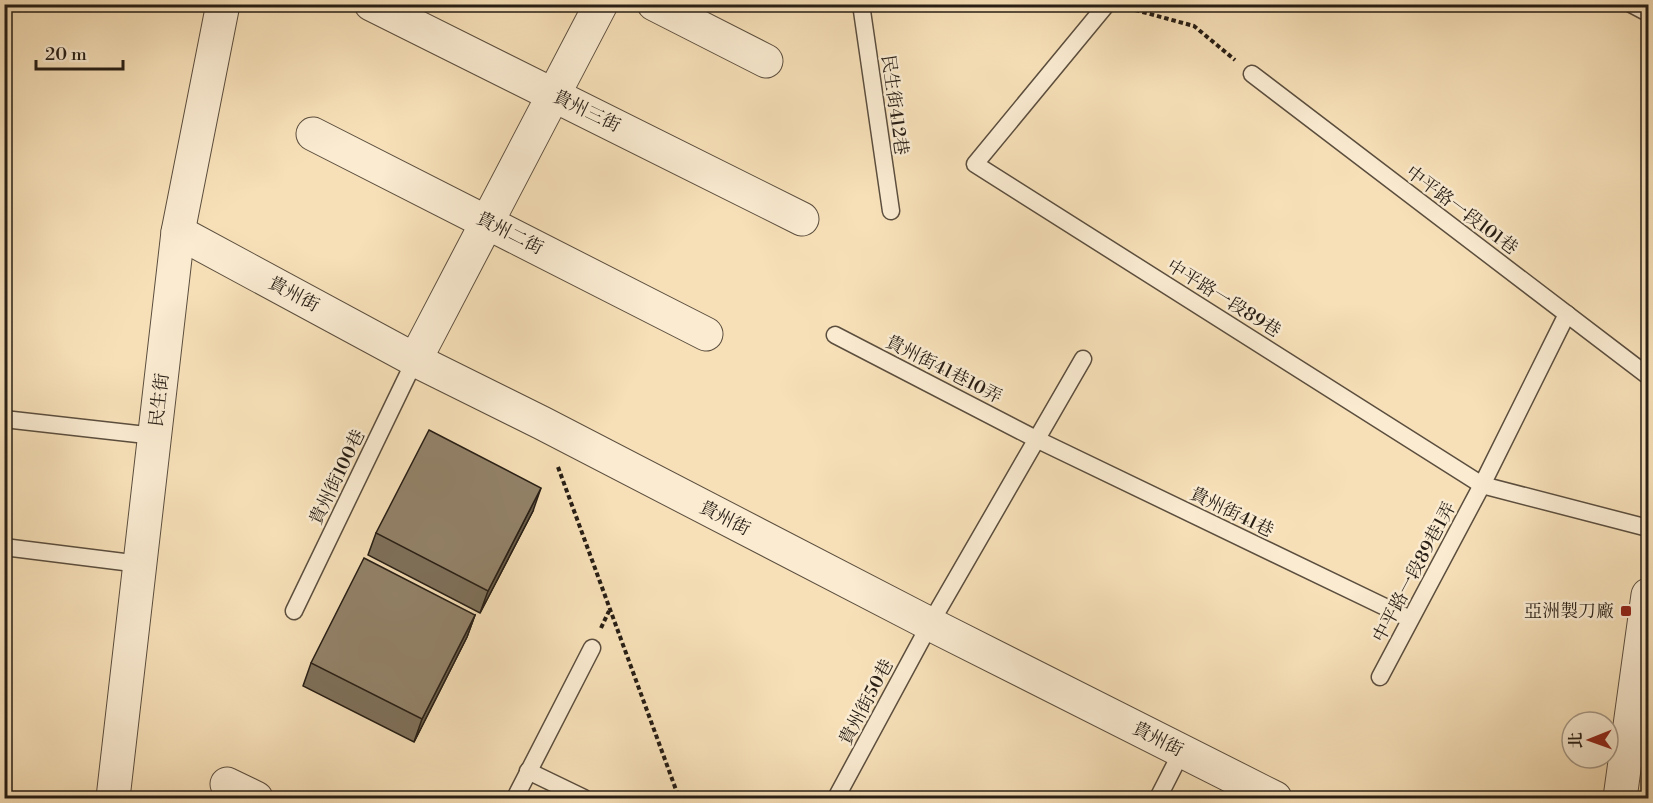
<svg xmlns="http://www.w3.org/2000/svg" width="1653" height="803" font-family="'Libre Bodoni','Noto Serif TC',serif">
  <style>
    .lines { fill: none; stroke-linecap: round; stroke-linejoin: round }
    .service-casing { stroke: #5b4e3e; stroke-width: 19 }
    .minor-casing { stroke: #5b4e3e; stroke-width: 35 }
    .tertiary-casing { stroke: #5b4e3e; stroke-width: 35 }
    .path { stroke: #271e15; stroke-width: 4; stroke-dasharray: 4.5 3; stroke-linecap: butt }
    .service { stroke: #faebd1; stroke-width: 16 }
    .minor { stroke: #faebd1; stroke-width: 33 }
    .tertiary { stroke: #faebd1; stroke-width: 33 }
    .wall { fill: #7e715b; stroke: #271e15; stroke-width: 1.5 }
    .shaded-wall { fill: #675c4a; stroke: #271e15; stroke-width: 1.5 }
    .building { fill: #93836a; stroke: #271e15; stroke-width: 1.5 }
    .poi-dot { fill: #8f2418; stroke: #faebd1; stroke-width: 2 }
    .labels { text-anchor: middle; stroke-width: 5; stroke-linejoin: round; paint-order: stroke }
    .street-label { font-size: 18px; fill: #271e15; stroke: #faebd1 }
    .poi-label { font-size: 18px; fill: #271e15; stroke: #faebd1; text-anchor: end }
  </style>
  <rect width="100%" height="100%" fill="#f7e0b8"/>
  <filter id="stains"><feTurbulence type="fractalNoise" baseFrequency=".00333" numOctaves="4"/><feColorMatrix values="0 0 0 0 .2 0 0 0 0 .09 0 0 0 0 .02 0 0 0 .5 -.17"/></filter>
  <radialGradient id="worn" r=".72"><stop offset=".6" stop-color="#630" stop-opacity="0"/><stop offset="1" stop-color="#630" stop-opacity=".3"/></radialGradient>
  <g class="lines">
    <defs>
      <g id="service">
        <polyline points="861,4 891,211"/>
        <polyline points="1107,4 975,164 1482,485 1648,528"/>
        <polyline points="1631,4 1648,13"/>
        <polyline points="1252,74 1648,376"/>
        <polyline points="835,335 1036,439 1410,619"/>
        <polyline points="4,419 155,436"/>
        <polyline points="4,547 140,564"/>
        <polyline points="294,611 415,360"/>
        <polyline points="1380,677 1482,485 1567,314"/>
        <polyline points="528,771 584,798"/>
        <polyline points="515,798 592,648"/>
        <polyline points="836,798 930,624 1083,359"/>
        <polyline points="1158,798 1182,751"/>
      </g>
      <g id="minor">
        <polyline points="371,4 802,219"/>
        <polyline points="654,4 766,61"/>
        <polyline points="313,134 706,334"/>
        <polyline points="178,232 415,360 542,423 930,624 1275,798"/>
        <polyline points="415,360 601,4"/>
        <polyline points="227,784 256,798"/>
      </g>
      <g id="tertiary">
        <polyline points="113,798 178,232 223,4"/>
        <polyline points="1620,798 1648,595"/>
      </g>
    </defs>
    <use href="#service" class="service-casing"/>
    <use href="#minor" class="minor-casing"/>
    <use href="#tertiary" class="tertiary-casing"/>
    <g class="path">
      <polyline points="1128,8 1194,26 1235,60"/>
      <polyline points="558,467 679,798"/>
      <polyline points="601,628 609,611"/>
    </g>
    <use href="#service" class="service"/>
    <use href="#minor" class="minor"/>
    <use href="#tertiary" class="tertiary"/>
  </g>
  <g class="wall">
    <polygon points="533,511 480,613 368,555 376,533"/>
    <polygon points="475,615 467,637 414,742 303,686 311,663"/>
  </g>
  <g class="shaded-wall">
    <polygon points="541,488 533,511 480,613 488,591"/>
    <polygon points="475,615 467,637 414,742 422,719"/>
  </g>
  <g class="building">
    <polygon points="429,430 541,488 488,591 376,533"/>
    <polygon points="364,558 475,615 422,719 311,663"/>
  </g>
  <rect class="poi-dot" x="1620" y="605" width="12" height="12" rx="3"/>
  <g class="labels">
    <g class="street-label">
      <text transform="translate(895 105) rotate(82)" y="6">民生街412巷</text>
      <text transform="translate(587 111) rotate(26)" y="6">貴州三街</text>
      <text transform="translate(1462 210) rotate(37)" y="6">中平路一段101巷</text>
      <text transform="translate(510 233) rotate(27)" y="6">貴州二街</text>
      <text transform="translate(294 294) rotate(28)" y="6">貴州街</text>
      <text transform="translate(1224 298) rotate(32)" y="6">中平路一段89巷</text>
      <text transform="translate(944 369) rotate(27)" y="6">貴州街41巷10弄</text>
      <text transform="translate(159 400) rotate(-83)" y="6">民生街</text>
      <text transform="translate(337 477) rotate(-64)" y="6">貴州街100巷</text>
      <text transform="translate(1232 512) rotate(26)" y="6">貴州街41巷</text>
      <text transform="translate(725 518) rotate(27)" y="6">貴州街</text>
      <text transform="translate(1414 572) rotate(-62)" y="6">中平路一段89巷1弄</text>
      <text transform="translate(866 702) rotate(-62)" y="6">貴州街50巷</text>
      <text transform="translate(1158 739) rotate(27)" y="6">貴州街</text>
    </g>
    <g class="poi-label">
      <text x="1614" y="617">亞洲製刀廠</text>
    </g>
  </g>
  <rect width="1653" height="803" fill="none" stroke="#f7e0b8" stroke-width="24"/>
  <rect x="6" y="6" width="1641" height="791" fill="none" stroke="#271e15" stroke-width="3"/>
  <rect x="12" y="12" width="1629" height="779" fill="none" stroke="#271e15" stroke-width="1.5"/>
  <g transform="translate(1590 740) rotate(269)"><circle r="28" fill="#faebd1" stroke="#a69986" stroke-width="1.5"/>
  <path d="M0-4.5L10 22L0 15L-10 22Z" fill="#8f2418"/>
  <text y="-9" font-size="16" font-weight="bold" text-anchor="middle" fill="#271e15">北</text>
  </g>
  <path d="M36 60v9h87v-9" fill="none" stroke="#271e15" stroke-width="3"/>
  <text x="45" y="60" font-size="18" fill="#271e15" stroke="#faebd1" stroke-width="4.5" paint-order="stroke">20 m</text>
  <rect width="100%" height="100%" filter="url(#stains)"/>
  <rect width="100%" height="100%" fill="url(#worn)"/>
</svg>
